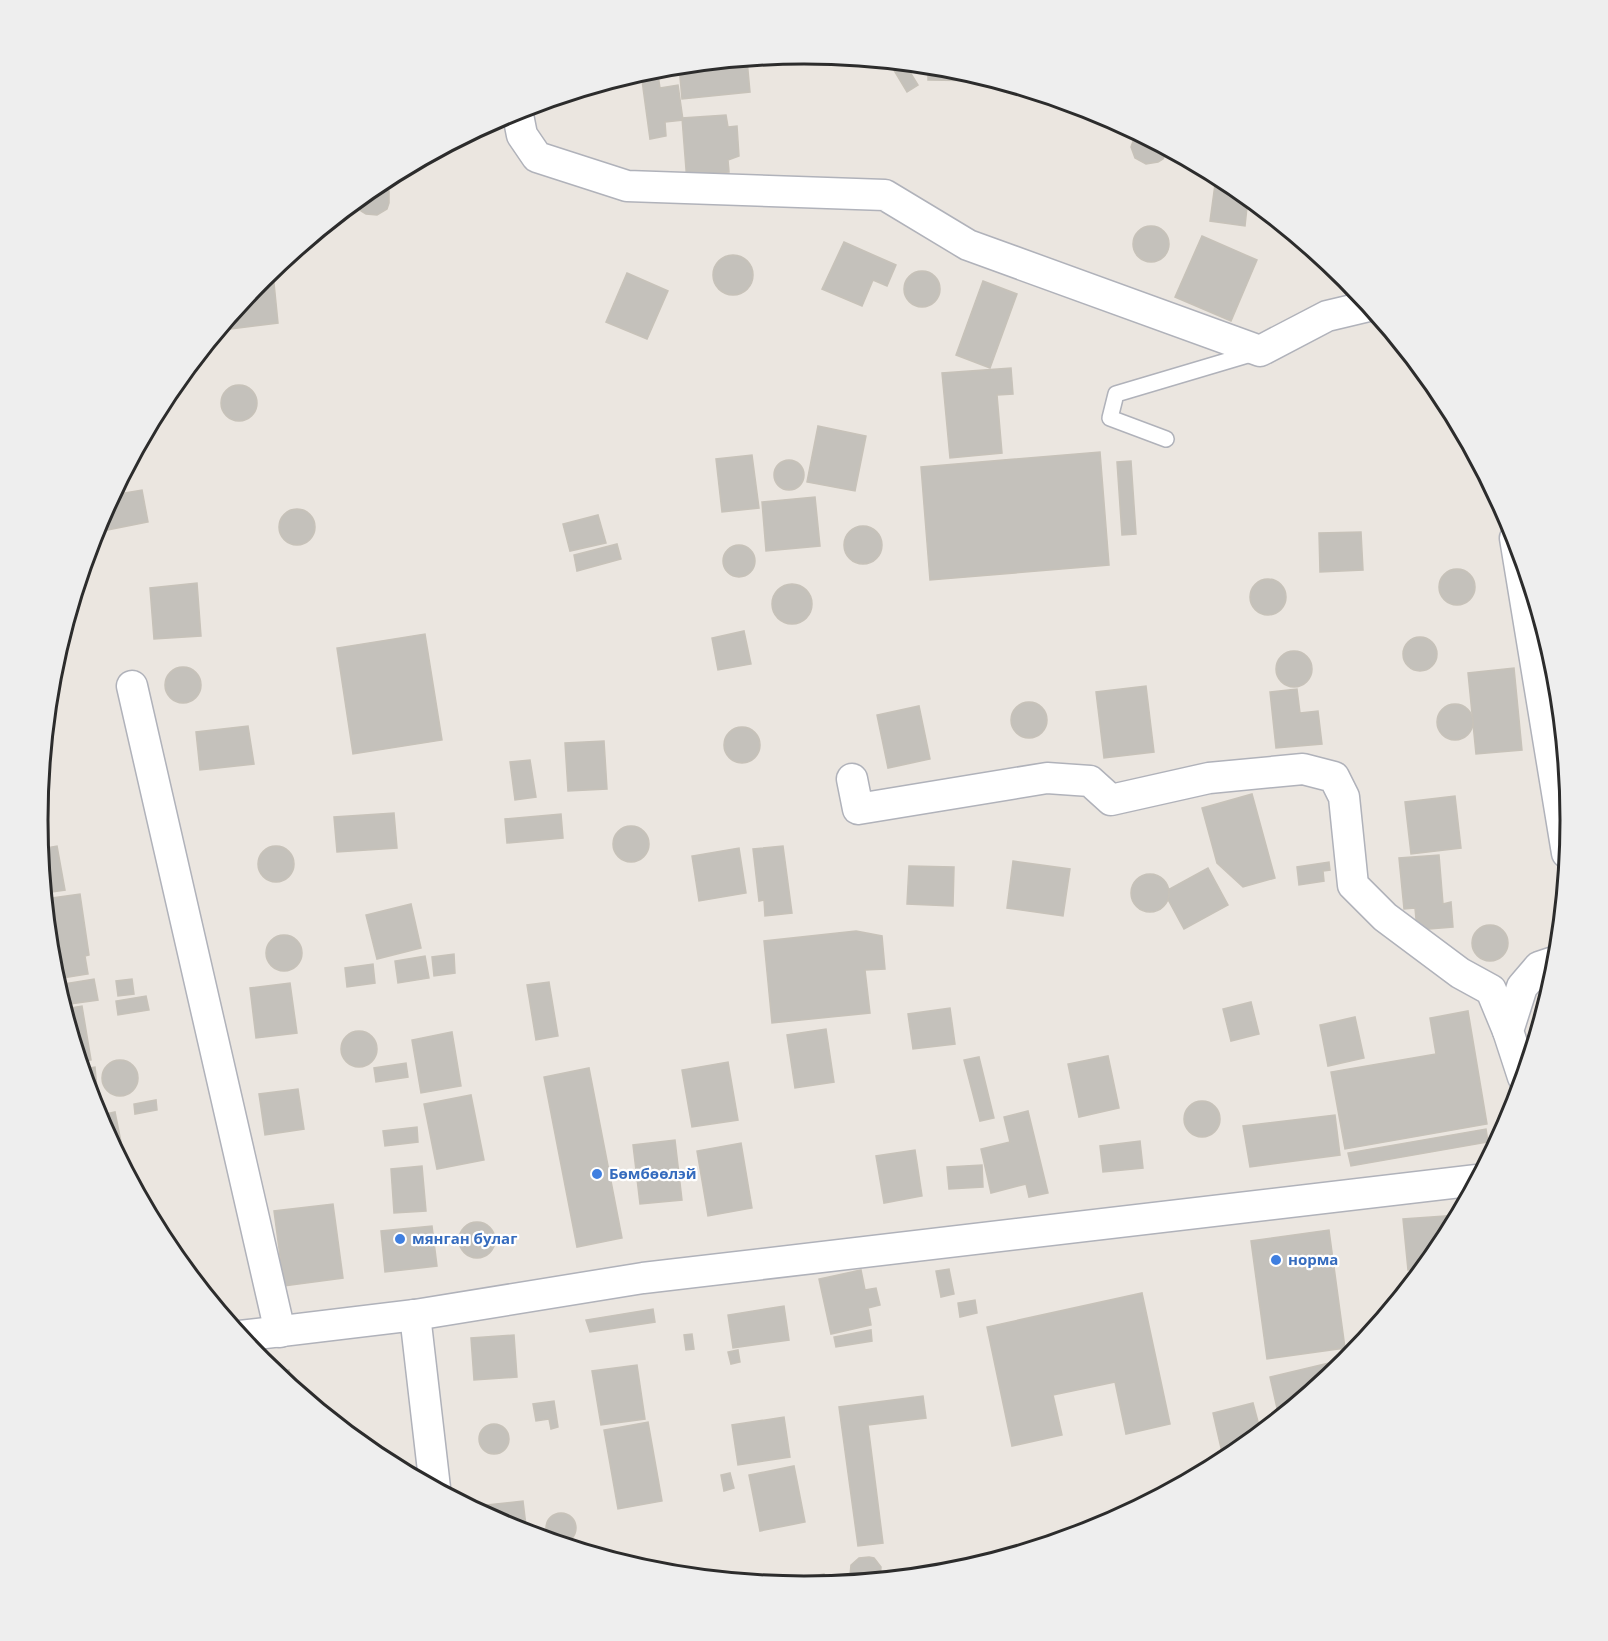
<svg xmlns="http://www.w3.org/2000/svg" width="1608" height="1641" font-family="'Open Sans',sans-serif">
  <style>
    .building { fill: #c4c1bb; stroke: #c7c2b9; stroke-width: 1.5 }
    .lines { fill: none; stroke-linecap: round; stroke-linejoin: round }
    .service-casing { stroke: #b0b2ba; stroke-width: 18 }
    .minor-casing { stroke: #b0b2ba; stroke-width: 33 }
    .service { stroke: #fff; stroke-width: 15 }
    .minor { stroke: #fff; stroke-width: 30 }
    .shop-dot { fill: #3f7fe0; stroke: #fff; stroke-width: 2 }
    .labels { text-anchor: middle; stroke-width: 4.5; stroke-linejoin: round; paint-order: stroke }
    .shop-label { font-size: 15px; font-weight: bold; fill: #366cbe; stroke: #fff; text-anchor: start }
    .rim { fill: none; stroke: #2c2c2c; stroke-width: 3 }
  </style>
  <rect width="100%" height="100%" fill="#ebe6e0"/>
  <g class="building">
    <polygon points="747,60 750,92 682,99 679,66"/>
    <polygon points="889,62 905,64 918,85 907,92"/>
    <polygon points="928,66 954,69 993,81 928,80"/>
    <polygon points="657,68 660,88 678,85 683,120 665,122 666,136 650,139 641,73"/>
    <polygon points="726,115 728,127 737,126 739,156 728,160 729,172 704,174 687,182 682,118"/>
    <polygon points="1136,133 1168,150 1163,159 1158,162 1146,164 1135,158 1131,147"/>
    <polygon points="1216,177 1230,183 1248,198 1245,226 1210,221"/>
    <polygon points="381,182 389,191 389,203 387,209 377,215 366,214 361,211 355,202"/>
    <circle cx="1151" cy="244" r="18"/>
    <polygon points="1202,236 1257,260 1231,321 1175,297"/>
    <polygon points="844,242 896,265 887,286 873,280 862,306 822,289"/>
    <circle cx="733" cy="275" r="20"/>
    <circle cx="922" cy="289" r="18"/>
    <polygon points="627,273 668,291 647,339 606,322"/>
    <polygon points="983,281 1017,294 990,368 956,355"/>
    <polygon points="274,283 278,323 223,330 222,327 256,285"/>
    <polygon points="1011,368 1013,394 997,395 1002,453 950,458 942,373"/>
    <circle cx="239" cy="403" r="18"/>
    <polygon points="818,426 866,436 855,491 807,482"/>
    <polygon points="1100,452 1109,565 930,580 921,467"/>
    <polygon points="752,455 759,508 722,512 716,459"/>
    <circle cx="789" cy="475" r="15"/>
    <polygon points="1131,461 1136,534 1122,535 1117,462"/>
    <polygon points="142,490 148,522 102,531 100,520 113,495"/>
    <polygon points="815,497 820,546 766,551 762,502"/>
    <circle cx="297" cy="527" r="18"/>
    <polygon points="598,515 606,543 570,551 563,524"/>
    <circle cx="863" cy="545" r="19"/>
    <polygon points="1361,532 1363,570 1320,572 1319,533"/>
    <polygon points="617,544 621,559 577,571 574,555"/>
    <circle cx="739" cy="561" r="16"/>
    <circle cx="1457" cy="587" r="18"/>
    <circle cx="1268" cy="597" r="18"/>
    <polygon points="197,583 201,636 154,639 150,588"/>
    <circle cx="792" cy="604" r="20"/>
    <polygon points="744,631 751,664 718,670 712,638"/>
    <polygon points="425,634 442,740 353,754 337,648"/>
    <circle cx="1420" cy="654" r="17"/>
    <circle cx="1294" cy="669" r="18"/>
    <circle cx="183" cy="685" r="18"/>
    <polygon points="1514,668 1522,750 1476,754 1468,673"/>
    <polygon points="1146,686 1154,752 1104,758 1096,692"/>
    <polygon points="1297,689 1300,713 1318,711 1322,744 1276,748 1270,692"/>
    <circle cx="1029" cy="720" r="18"/>
    <circle cx="1455" cy="722" r="18"/>
    <polygon points="919,706 930,759 888,768 877,715"/>
    <polygon points="248,726 254,764 200,770 196,732"/>
    <circle cx="742" cy="745" r="18"/>
    <polygon points="604,741 607,789 568,791 565,743"/>
    <polygon points="530,760 536,797 515,800 510,762"/>
    <polygon points="1252,794 1275,878 1243,887 1217,863 1202,808"/>
    <polygon points="1455,796 1461,848 1411,854 1405,802"/>
    <polygon points="394,813 397,848 337,852 334,817"/>
    <polygon points="561,814 563,838 507,843 505,819"/>
    <circle cx="631" cy="844" r="18"/>
    <polygon points="57,846 65,890 45,893 40,849"/>
    <polygon points="783,846 792,913 765,916 764,900 759,901 753,849"/>
    <circle cx="276" cy="864" r="18"/>
    <polygon points="739,848 746,893 699,901 692,856"/>
    <polygon points="1439,855 1443,904 1451,902 1453,927 1417,930 1415,908 1404,909 1399,858"/>
    <polygon points="1013,861 1070,869 1063,916 1007,908"/>
    <polygon points="1329,862 1330,870 1323,871 1324,881 1299,885 1297,867"/>
    <polygon points="909,866 954,867 953,906 907,904"/>
    <polygon points="1208,868 1228,905 1184,929 1164,892"/>
    <circle cx="1150" cy="893" r="19"/>
    <polygon points="80,894 89,955 85,956 88,974 63,978 59,961 51,962 45,899"/>
    <polygon points="411,904 421,948 377,959 366,915"/>
    <circle cx="1490" cy="943" r="18"/>
    <polygon points="856,931 882,936 885,969 865,970 870,1013 772,1023 764,941"/>
    <circle cx="284" cy="953" r="18"/>
    <polygon points="454,954 455,973 434,976 432,957"/>
    <polygon points="425,956 429,978 398,983 395,961"/>
    <polygon points="373,964 375,983 347,987 345,968"/>
    <polygon points="94,979 98,1000 63,1005 57,985"/>
    <polygon points="132,979 134,994 118,996 116,981"/>
    <polygon points="549,982 558,1036 536,1040 527,985"/>
    <polygon points="290,983 297,1033 256,1038 250,988"/>
    <polygon points="146,996 149,1010 118,1015 116,1001"/>
    <polygon points="1251,1002 1259,1034 1231,1041 1223,1009"/>
    <polygon points="82,1006 91,1060 80,1062 64,1009"/>
    <polygon points="950,1008 955,1044 913,1049 908,1014"/>
    <polygon points="1468,1011 1487,1124 1345,1149 1331,1072 1436,1054 1430,1018"/>
    <polygon points="1355,1017 1364,1058 1328,1066 1320,1025"/>
    <polygon points="826,1029 834,1082 795,1088 787,1035"/>
    <circle cx="359" cy="1049" r="18"/>
    <polygon points="452,1032 461,1086 421,1093 412,1040"/>
    <polygon points="1108,1056 1119,1108 1079,1117 1068,1064"/>
    <polygon points="979,1057 994,1118 980,1121 964,1060"/>
    <circle cx="120" cy="1078" r="18"/>
    <polygon points="728,1062 738,1120 692,1127 682,1070"/>
    <polygon points="406,1063 408,1077 376,1082 374,1068"/>
    <polygon points="95,1067 97,1090 89,1092 82,1069"/>
    <polygon points="589,1068 622,1238 577,1247 544,1077"/>
    <polygon points="298,1089 304,1129 265,1135 259,1094"/>
    <polygon points="471,1095 484,1160 437,1169 424,1104"/>
    <polygon points="156,1100 157,1110 135,1114 134,1104"/>
    <circle cx="1202" cy="1119" r="18"/>
    <polygon points="1028,1111 1048,1193 1029,1197 1026,1184 991,1193 981,1149 1010,1142 1004,1117"/>
    <polygon points="115,1112 127,1172 97,1116"/>
    <polygon points="1335,1115 1340,1155 1250,1167 1243,1126"/>
    <polygon points="417,1127 418,1142 385,1146 383,1131"/>
    <polygon points="1486,1129 1488,1142 1351,1166 1348,1153"/>
    <polygon points="675,1140 682,1200 640,1204 633,1145"/>
    <polygon points="1140,1141 1143,1168 1103,1172 1100,1146"/>
    <polygon points="741,1143 752,1208 708,1216 697,1151"/>
    <polygon points="915,1150 922,1196 884,1203 876,1156"/>
    <polygon points="982,1165 983,1187 949,1189 947,1167"/>
    <polygon points="422,1166 426,1211 394,1213 391,1169"/>
    <polygon points="333,1204 343,1278 284,1286 274,1211"/>
    <polygon points="1458,1215 1441,1247 1423,1269 1408,1270 1403,1219"/>
    <circle cx="477" cy="1240" r="18"/>
    <polygon points="432,1226 437,1266 385,1272 381,1231"/>
    <polygon points="1329,1230 1345,1348 1267,1359 1251,1241"/>
    <polygon points="949,1269 954,1294 941,1297 936,1271"/>
    <polygon points="861,1270 865,1290 876,1288 880,1305 868,1308 871,1325 831,1334 819,1279"/>
    <polygon points="1142,1293 1170,1424 1126,1434 1115,1382 1053,1395 1062,1435 1012,1446 987,1327"/>
    <polygon points="975,1300 977,1313 960,1317 958,1303"/>
    <polygon points="784,1306 789,1340 733,1348 728,1315"/>
    <polygon points="653,1309 655,1322 590,1332 586,1320"/>
    <polygon points="871,1330 872,1341 836,1347 834,1337"/>
    <polygon points="692,1334 694,1349 686,1350 684,1335"/>
    <polygon points="514,1335 517,1377 474,1380 471,1338"/>
    <polygon points="738,1350 740,1362 731,1364 728,1352"/>
    <polygon points="1350,1358 1346,1363 1279,1417 1270,1377"/>
    <polygon points="637,1365 645,1419 601,1425 592,1371"/>
    <polygon points="289,1370 292,1387 275,1373"/>
    <polygon points="923,1396 926,1418 868,1425 883,1543 858,1546 839,1407"/>
    <polygon points="554,1401 558,1427 551,1429 549,1419 536,1421 533,1404"/>
    <polygon points="1253,1403 1261,1433 1224,1461 1213,1413"/>
    <polygon points="784,1417 790,1457 738,1465 732,1425"/>
    <polygon points="648,1422 662,1501 618,1509 604,1430"/>
    <circle cx="494" cy="1439" r="15"/>
    <polygon points="794,1466 805,1522 760,1531 749,1475"/>
    <polygon points="730,1473 734,1488 724,1491 721,1475"/>
    <polygon points="523,1501 527,1534 510,1529 478,1511 478,1506"/>
    <circle cx="561" cy="1528" r="15"/>
    <polygon points="869,1557 874,1558 881,1567 880,1580 853,1582 850,1575 851,1565 859,1558"/>
    <polygon points="824,1574 825,1585 804,1587 781,1585 781,1582"/>
  </g>
  <g class="lines">
    <defs>
      <polyline id="service" points="1166,439 1110,418 1116,394 1254,353"/>
      <g id="minor">
        <polyline points="517,110 522,135 537,157 627,186 885,195 968,245 1260,351 1327,316 1369,306"/>
        <polyline points="1515,538 1567,853"/>
        <polyline points="132,686 280,1332"/>
        <polyline points="852,779 858,809 1047,778 1090,781 1111,800 1209,778 1303,769 1334,777 1344,797 1353,885 1385,917 1460,973 1491,990 1508,1031"/>
        <polyline points="1523,1077 1508,1031 1522,987 1539,967 1557,961"/>
        <polyline points="415,1315 435,1488"/>
        <polyline points="240,1336 415,1315 643,1278 1477,1180"/>
      </g>
    </defs>
    <use href="#service" class="service-casing"/>
    <use href="#minor" class="minor-casing"/>
    <use href="#service" class="service"/>
    <use href="#minor" class="minor"/>
  </g>
  <g class="shop-dot">
    <circle cx="597" cy="1174" r="6"/>
    <circle cx="400" cy="1239" r="6"/>
    <circle cx="1276" cy="1260" r="6"/>
  </g>
  <g class="labels">
    <g class="shop-label">
      <text x="609" y="1179">Бөмбөөлэй</text>
      <text x="412" y="1244">мянган булаг</text>
      <text x="1288" y="1265">норма</text>
    </g>
  </g>
  <path d="M0 0H1608V1641H0ZM48 820a756 756 0 1 1 1512 0a756 756 0 1 1-1512 0Z" fill="#eee" fill-rule="evenodd"/>
  <path class="rim" d="M48 820a756 756 0 1 1 1512 0a756 756 0 1 1-1512 0Z"/>
</svg>
